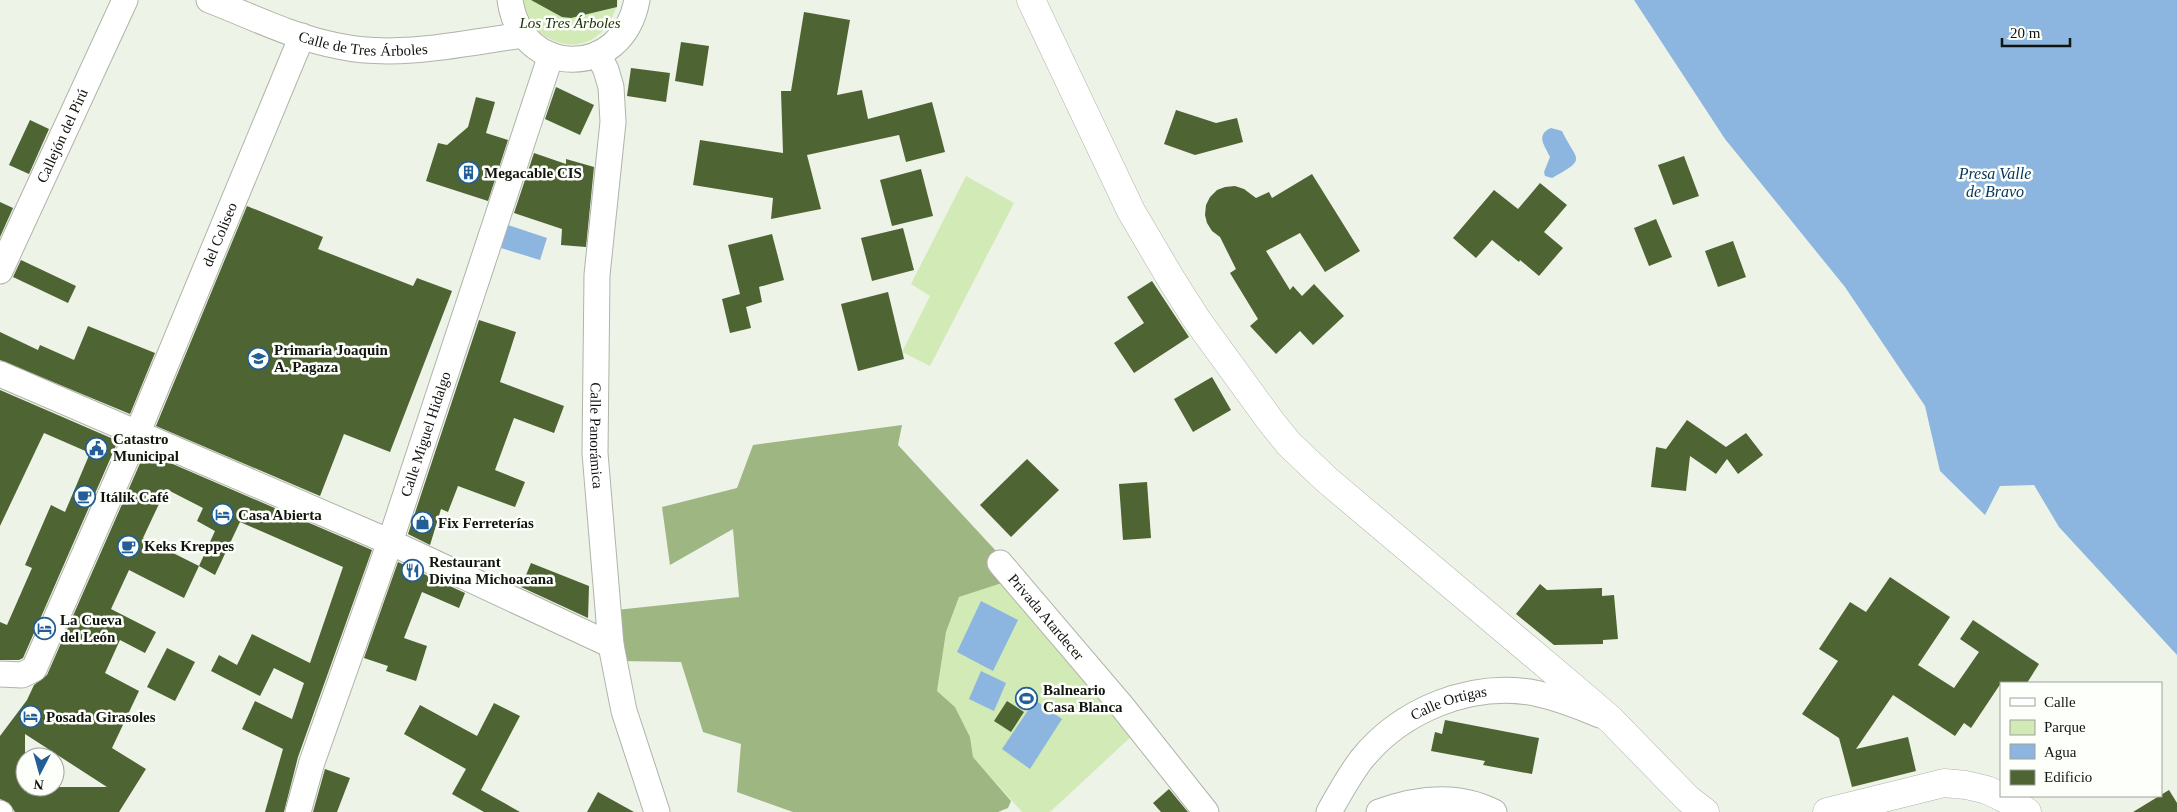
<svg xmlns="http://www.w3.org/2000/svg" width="2177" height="812" font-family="Georgia,serif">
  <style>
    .green { fill: #d2eab6 }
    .forest { fill: #9eb682 }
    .water { fill: #8cb5e0 }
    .building { fill: #4f6433; fill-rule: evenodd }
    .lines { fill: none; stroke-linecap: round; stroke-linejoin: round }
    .pedestrian-casing { stroke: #afb4a9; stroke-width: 21 }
    .minor-casing { stroke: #afb4a9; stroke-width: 27 }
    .secondary-casing { stroke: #afb4a9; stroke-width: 29 }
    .pedestrian { stroke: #fff; stroke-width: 19 }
    .minor { stroke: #fff; stroke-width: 25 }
    .secondary { stroke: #fff; stroke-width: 28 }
    .labels { text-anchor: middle; stroke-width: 5; stroke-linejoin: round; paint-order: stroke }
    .park-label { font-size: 15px; font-style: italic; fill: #21310a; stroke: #fcfffa }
    .street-label { font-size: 15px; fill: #12140f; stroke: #fcfffa }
    .poi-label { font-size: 15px; font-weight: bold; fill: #12140f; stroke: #fcfffa; text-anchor: start }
    .water-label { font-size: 16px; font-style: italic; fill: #07345d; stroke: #fcfffa }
  </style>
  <rect width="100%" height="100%" fill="#edf3e7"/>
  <g class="green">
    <path d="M522,0h96c-7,34 -35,55 -68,39 -10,-5 -20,-13 -24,-24 -2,-5 -3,-10 -4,-15z"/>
    <polygon points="966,176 1014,203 930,366 902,352 930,296 911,284"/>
    <polygon points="1010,580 1135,733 1050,812 1022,812 973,757 970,737 955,707 937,691 946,632 959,597"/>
  </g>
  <polygon class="forest" points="902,425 898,445 1020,577 959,597 946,632 937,691 955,707 970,737 973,757 1011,801 1008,808 998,812 793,812 737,792 741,744 703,732 681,662 621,661 616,610 739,597 733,529 670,565 662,507 737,488 753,445"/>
  <g class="water">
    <polygon points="1634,0 2177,0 2177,655 2059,527 2034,485 2000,486 1985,515 1940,471 1925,406 1845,287 1725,139"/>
    <path d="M1551,128l11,3c14,30 27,27 -10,47l-7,-2 -1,-4 6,-15c-5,-11 -15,-22 1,-29z"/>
    <polygon points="508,225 547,238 540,260 501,248"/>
    <polygon points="981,601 1018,620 993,671 957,652"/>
    <polygon points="981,671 1006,683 994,711 969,699"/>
    <polygon points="1035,700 1062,719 1030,769 1002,749"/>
  </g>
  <g class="building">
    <polygon points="531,0 617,0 617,7 571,18 562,17"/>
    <polygon points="804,12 850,20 837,95 862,90 868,119 932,102 945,152 906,162 899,135 807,155 821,209 771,219 773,198 693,185 700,140 783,153 781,91 791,91"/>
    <polygon points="681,42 709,46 703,86 675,81"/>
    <polygon points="631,68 670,73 666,102 627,96"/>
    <polygon points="556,87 594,105 580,135 545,119"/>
    <polygon points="476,97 495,102 486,133 508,140 488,201 426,181 438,143 447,145 468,127"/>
    <polygon points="1176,110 1216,123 1237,118 1243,142 1195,155 1164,144"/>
    <polygon points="30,120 49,129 29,174 9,165"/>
    <polygon points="534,153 566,164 566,159 594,167 586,247 561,245 562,229 514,213"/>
    <polygon points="1684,156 1699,196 1673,205 1658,165"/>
    <polygon points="921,169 933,216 892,226 880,180"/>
    <polygon points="1312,174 1360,251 1325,272 1300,233 1266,251 1290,290 1293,286 1302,296 1314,284 1344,316 1313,345 1300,331 1276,354 1250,326 1258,319 1230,273 1236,269 1220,237 1212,231 1207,223 1205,215 1206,205 1210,197 1217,190 1225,187 1235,186 1244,189 1256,198 1269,192 1272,198"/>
    <polygon points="1540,183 1567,205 1544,232 1563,248 1539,276 1520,260 1519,262 1492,240 1476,258 1453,238 1494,190 1518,209"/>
    <polygon points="0,202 13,208 0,237"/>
    <polygon points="247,206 323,237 318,249 413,286 417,278 452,291 390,452 344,434 320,496 156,426"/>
    <polygon points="1656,219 1672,257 1649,266 1634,228"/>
    <polygon points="903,228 914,270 872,281 861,238"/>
    <polygon points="772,234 784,280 759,287 762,302 746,307 751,328 730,333 722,299 740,294 728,245"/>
    <polygon points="1733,241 1746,277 1718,287 1705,251"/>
    <polygon points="21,260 76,286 68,303 13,277"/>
    <polygon points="1152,281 1189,337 1134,373 1114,343 1144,323 1127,297"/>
    <polygon points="888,292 904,359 858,371 841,304"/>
    <polygon points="479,320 516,332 500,382 564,406 554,433 514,418 495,470 525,482 515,507 458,486 448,512 441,509 430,545 408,534"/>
    <polygon points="88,326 155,353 130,414 0,360 0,332 38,350 40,345 74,360"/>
    <polygon points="1212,377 1231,410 1193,432 1174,399"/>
    <polygon points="0,390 118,441 23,658 19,660 0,660 0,622 7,625 32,568 25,565 51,505 65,512 90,453 44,433 0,526"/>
    <polygon points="1687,420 1726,447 1746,433 1763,455 1738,474 1727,459 1716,474 1690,456 1686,491 1651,487 1656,447 1666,449"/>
    <path d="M145,452l227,98 -74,207 -14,55h-19l18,-63 -41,-20 13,-28 37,18 12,-36 -30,-15 -14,28 -49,-25 8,-16 18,10 15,-31 58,29 33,-96 -103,-45 -25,53 -16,-9 -15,32 -55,-28 -18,39 45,23 -11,21 -25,-13 -15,33 34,18 -27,57 34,21 -27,43h-104l-6,-9 -9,-4v-63l27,-36 7,-15 13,-10zM166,489l37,19 -6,13 18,10 -16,35 -56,-28zM25,734l82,53h-82z"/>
    <polygon points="1027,459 1059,490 1011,537 980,505"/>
    <polygon points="1147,482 1151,538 1123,540 1119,484"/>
    <polygon points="398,562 465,593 459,608 422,592 404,638 427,646 416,681 386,671 388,666 364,658"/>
    <polygon points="531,563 589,586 588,618 521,587"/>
    <polygon points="1890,577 1950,617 1918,665 1954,688 1979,652 1960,639 1973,620 2039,664 2027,683 2001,683 1971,728 1964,723 1955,736 1893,695 1856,749 1908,737 1916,771 1852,787 1839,738 1802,714 1838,661 1819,649 1850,602 1866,612"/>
    <polygon points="1540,584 1547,590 1602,588 1602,596 1614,595 1618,639 1603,640 1603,644 1554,645 1516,614"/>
    <polygon points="167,648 195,662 175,701 147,687"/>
    <polygon points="1007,701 1024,712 1011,732 994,721"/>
    <polygon points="494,703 520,716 481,790 520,812 484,812 452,794 466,769 404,734 420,705 477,736"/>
    <polygon points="1445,720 1539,738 1532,774 1483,765 1485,761 1431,751 1435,732 1442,734"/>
    <polygon points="325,769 350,778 337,812 313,812"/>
    <polygon points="1169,789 1188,812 1161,812 1153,803"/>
    <polygon points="2169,790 2177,803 2177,812 2133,812"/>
    <polygon points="598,792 634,812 587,812"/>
  </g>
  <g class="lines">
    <defs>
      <polyline id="pedestrian" points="0,810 3,812"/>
      <g id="minor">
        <path id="s1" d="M209,0c42,16 85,38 129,46 60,13 126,-3 185,-11"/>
        <path d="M510,0c10,77 112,81 127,0"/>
        <path id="s2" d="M598,54l8,16 5,17 2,35 -16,153 -2,178 16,192 13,66 33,101"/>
        <path id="s3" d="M0,271l125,-271"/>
        <polyline points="0,374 390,542 611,645"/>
        <path id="s4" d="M1000,563l121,142 85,107"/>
        <path id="s5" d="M0,674l22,1 12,-6 103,-235 165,-398"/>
        <path id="s6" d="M298,812l14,-50 78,-220 161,-487"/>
        <path id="s7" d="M1329,812c10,-18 20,-36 32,-52 40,-50 110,-79 174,-67 23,5 44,13 65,22"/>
        <path d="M1379,812c38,-14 78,-19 115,0"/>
      </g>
      <g id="secondary">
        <polyline points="1031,0 1131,211 1171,279 1197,320 1269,419 1289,444 1327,480 1575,689 1610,719 1688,799 1705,812"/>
        <polyline points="1827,812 1944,783 1966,785 1987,790 2006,799 2027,812"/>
      </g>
    </defs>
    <use href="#pedestrian" class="pedestrian-casing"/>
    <use href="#minor" class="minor-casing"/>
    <use href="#secondary" class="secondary-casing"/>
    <use href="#pedestrian" class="pedestrian"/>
    <use href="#minor" class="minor"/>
    <use href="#secondary" class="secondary"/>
  </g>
  <defs>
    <symbol id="building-ring" viewBox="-11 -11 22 22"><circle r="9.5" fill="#fcfffa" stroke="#245e96" stroke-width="1.5"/><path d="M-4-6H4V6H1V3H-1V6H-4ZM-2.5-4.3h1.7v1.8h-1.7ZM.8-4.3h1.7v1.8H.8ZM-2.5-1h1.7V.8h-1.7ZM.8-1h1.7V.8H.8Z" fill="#245e96"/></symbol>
    <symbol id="school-ring" viewBox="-11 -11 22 22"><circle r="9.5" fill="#fcfffa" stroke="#245e96" stroke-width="1.5"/><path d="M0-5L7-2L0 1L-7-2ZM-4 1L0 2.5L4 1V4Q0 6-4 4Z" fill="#245e96"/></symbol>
    <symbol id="civic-ring" viewBox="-11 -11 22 22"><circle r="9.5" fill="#fcfffa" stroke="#245e96" stroke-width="1.5"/><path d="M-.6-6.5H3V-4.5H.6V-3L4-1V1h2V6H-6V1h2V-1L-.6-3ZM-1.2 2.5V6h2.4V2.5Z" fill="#245e96"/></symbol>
    <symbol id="cafe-ring" viewBox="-11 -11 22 22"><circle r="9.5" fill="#fcfffa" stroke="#245e96" stroke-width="1.5"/><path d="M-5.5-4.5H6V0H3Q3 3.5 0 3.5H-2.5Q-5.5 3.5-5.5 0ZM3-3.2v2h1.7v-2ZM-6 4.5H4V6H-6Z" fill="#245e96"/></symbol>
    <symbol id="hotel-ring" viewBox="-11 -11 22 22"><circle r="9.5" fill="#fcfffa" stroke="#245e96" stroke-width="1.5"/><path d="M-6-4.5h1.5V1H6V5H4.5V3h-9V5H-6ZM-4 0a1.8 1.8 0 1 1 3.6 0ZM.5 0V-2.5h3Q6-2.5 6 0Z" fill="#245e96"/></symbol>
    <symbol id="shop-ring" viewBox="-11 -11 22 22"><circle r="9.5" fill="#fcfffa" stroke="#245e96" stroke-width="1.5"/><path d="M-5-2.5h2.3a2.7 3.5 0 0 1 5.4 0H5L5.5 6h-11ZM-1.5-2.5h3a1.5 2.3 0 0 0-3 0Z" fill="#245e96"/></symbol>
    <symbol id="restaurant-ring" viewBox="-11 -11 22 22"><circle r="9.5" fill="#fcfffa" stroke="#245e96" stroke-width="1.5"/><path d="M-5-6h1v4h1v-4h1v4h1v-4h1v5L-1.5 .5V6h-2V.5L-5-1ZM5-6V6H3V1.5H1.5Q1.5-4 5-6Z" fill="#245e96"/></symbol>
    <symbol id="stadium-ring" viewBox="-11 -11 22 22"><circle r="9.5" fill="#fcfffa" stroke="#245e96" stroke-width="1.5"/><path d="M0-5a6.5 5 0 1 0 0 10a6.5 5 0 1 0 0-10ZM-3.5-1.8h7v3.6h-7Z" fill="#245e96"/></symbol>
  </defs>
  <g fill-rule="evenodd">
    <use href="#building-ring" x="456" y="160" width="25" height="25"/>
    <use href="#school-ring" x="246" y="346" width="25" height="25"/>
    <use href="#civic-ring" x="84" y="436" width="25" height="25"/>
    <use href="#cafe-ring" x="72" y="484" width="25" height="25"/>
    <use href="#hotel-ring" x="210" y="502" width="25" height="25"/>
    <use href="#shop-ring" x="410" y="510" width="25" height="25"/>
    <use href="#cafe-ring" x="116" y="534" width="25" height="25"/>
    <use href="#restaurant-ring" x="400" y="558" width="25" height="25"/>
    <use href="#hotel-ring" x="32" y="616" width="25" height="25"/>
    <use href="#stadium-ring" x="1014" y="686" width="25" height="25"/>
    <use href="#hotel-ring" x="18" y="704" width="25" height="25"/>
  </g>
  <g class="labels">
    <g class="park-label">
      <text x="570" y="28">Los Tres Árboles</text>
    </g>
    <g class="street-label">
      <text dy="5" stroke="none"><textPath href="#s1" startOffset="162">Calle de Tres Árboles</textPath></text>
      <text dy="5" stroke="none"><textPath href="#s3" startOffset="149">Callejón del Pirú</textPath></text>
      <text dy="5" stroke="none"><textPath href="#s5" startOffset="508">del Coliseo</textPath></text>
      <text dy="5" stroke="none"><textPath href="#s6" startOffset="399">Calle Miguel Hidalgo</textPath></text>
      <text dy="5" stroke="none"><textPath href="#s2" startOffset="385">Calle Panorámica</textPath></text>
      <text dy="5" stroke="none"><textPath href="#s4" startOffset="71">Privada Atardecer</textPath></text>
      <text dy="5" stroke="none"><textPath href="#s7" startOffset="168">Calle Ortigas</textPath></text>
    </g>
    <g class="poi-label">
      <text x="484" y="178">Megacable CIS</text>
      <text x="274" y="355">Primaria Joaquin<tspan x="274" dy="17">A. Pagaza</tspan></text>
      <text x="113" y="444">Catastro<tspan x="113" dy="17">Municipal</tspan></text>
      <text x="100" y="502">Itálik Café</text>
      <text x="238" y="520">Casa Abierta</text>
      <text x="438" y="528">Fix Ferreterías</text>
      <text x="144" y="551">Keks Kreppes</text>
      <text x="429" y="567">Restaurant<tspan x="429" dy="17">Divina Michoacana</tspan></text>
      <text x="60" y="625">La Cueva<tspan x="60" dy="17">del León</tspan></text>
      <text x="1043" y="695">Balneario<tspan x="1043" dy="17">Casa Blanca</tspan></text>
      <text x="46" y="722">Posada Girasoles</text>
    </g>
    <g class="water-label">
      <text x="1995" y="179">Presa Valle<tspan x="1995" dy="18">de Bravo</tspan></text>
    </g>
  </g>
  <rect x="2000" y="682" width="162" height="115" fill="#fcfffa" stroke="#9ea19c"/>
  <rect x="2010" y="698" width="25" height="8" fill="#ffffff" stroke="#9ea19c"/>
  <text x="2044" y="707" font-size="15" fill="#12140f">Calle</text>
  <rect x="2010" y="720" width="25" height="15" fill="#d2eab6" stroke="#9ea19c"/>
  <text x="2044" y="732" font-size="15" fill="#12140f">Parque</text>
  <rect x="2010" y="744" width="25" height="15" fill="#8cb5e0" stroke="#9ea19c"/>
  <text x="2044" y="757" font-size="15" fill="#12140f">Agua</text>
  <rect x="2010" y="770" width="25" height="15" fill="#4f6433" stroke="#9ea19c"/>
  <text x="2044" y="782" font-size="15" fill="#12140f">Edificio</text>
  <g transform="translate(40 772) rotate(186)"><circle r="24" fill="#fcfffa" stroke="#9ea19c"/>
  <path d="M0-4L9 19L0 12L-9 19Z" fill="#245e96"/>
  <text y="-8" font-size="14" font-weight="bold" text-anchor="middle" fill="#12140f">N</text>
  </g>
  <path d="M2002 38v8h68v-8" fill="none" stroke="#12140f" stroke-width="2.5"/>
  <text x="2010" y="38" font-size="15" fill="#12140f" stroke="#fcfffa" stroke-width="4" paint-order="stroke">20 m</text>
</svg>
